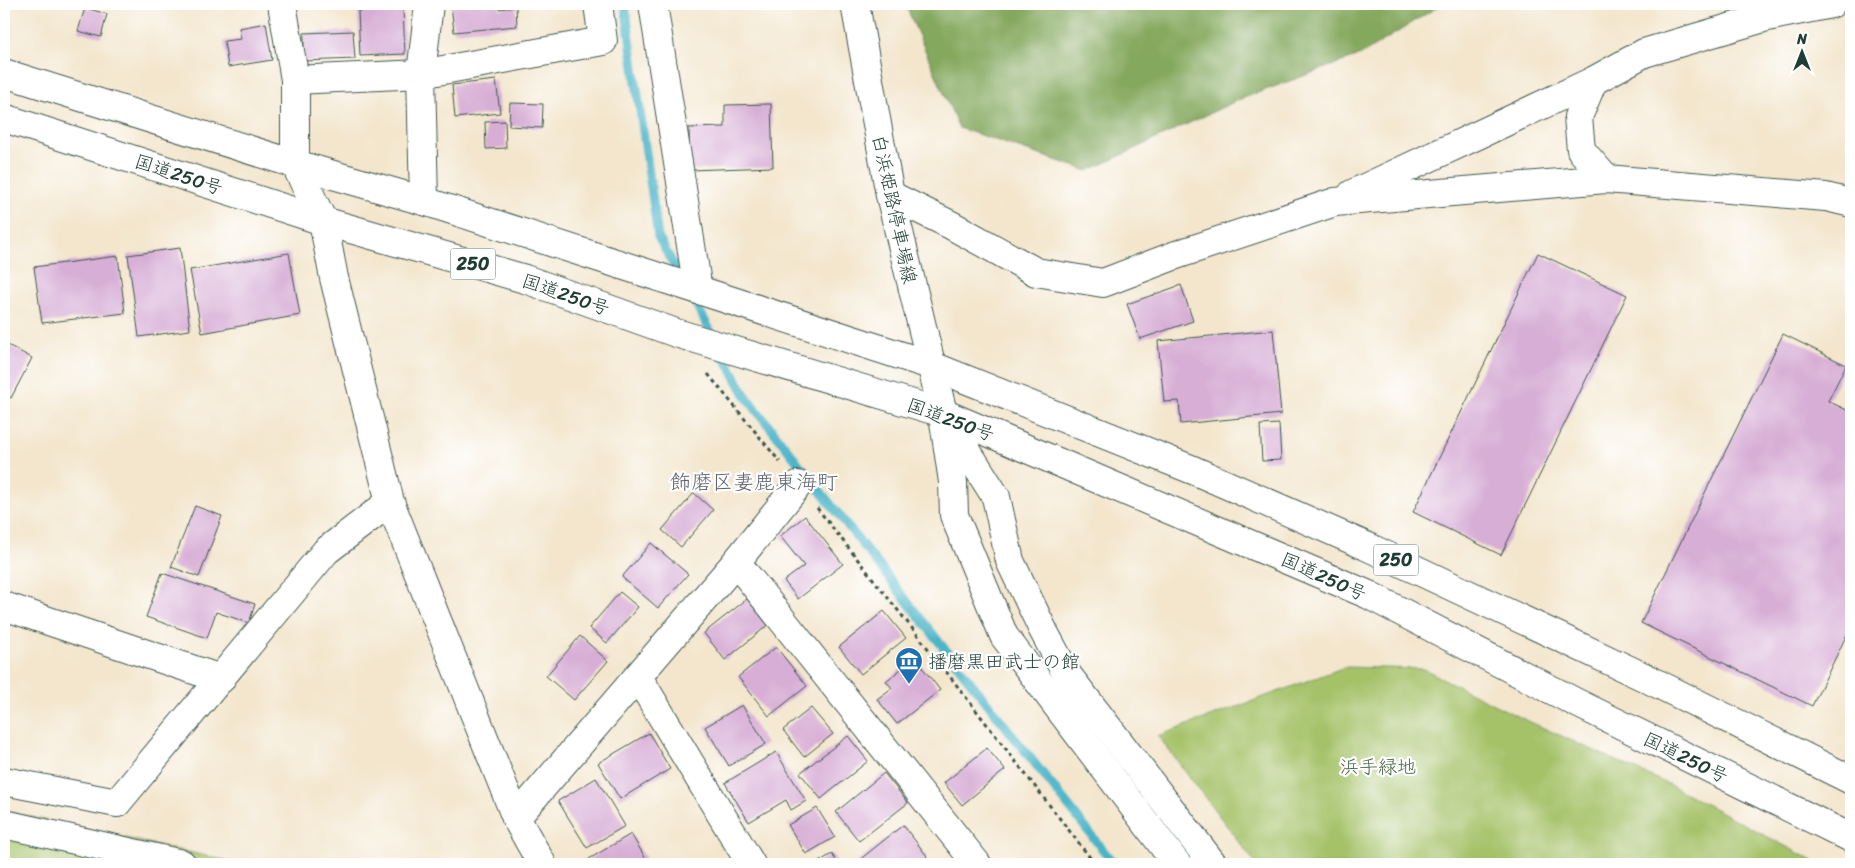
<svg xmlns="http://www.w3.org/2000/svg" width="1855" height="868" font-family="Sriracha,'Klee One',sans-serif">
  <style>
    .green { fill: #a5c269; stroke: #62804e }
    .forest { fill: #84a85d; stroke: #527248 }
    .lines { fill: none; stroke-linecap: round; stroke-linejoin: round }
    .stream { stroke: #4bb5c8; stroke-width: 9 }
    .building { fill: #d7aed6 }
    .minor-casing { stroke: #3f564b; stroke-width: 30 }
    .major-casing { stroke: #3f564b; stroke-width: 30 }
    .highway-casing { stroke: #3f564b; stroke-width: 30 }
    .path { stroke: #3f564b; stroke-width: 3; stroke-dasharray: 4 4; stroke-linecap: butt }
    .minor { stroke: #fff; stroke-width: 28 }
    .major { stroke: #fff; stroke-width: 28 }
    .highway { stroke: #fff; stroke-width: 28 }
    .labels { text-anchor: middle; stroke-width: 4.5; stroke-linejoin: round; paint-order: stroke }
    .shield { fill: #fff; stroke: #627771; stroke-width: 1 }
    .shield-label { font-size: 18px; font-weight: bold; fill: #1f3d34 }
    .street-label { font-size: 19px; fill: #1f3d34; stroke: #fff }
    .poi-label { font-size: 19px; fill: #1f3d34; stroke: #fff; text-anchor: start }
    .park-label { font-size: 19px; fill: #476544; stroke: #fff }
    .quarter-label { font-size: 21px; fill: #5f656d; stroke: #fff }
  </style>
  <rect width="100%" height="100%" fill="#fff"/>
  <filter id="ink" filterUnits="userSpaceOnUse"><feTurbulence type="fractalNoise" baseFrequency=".02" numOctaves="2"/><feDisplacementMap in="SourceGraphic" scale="10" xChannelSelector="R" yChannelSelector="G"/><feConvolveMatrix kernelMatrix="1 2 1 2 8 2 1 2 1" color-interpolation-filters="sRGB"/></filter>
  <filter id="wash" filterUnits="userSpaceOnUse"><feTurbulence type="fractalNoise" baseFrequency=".0096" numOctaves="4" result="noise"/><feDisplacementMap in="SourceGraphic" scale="20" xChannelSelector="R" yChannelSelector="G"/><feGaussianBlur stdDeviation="1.12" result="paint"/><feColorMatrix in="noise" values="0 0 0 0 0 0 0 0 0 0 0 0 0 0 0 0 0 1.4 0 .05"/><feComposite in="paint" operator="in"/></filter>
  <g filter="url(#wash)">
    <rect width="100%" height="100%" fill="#f3e6cd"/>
    <g class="green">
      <polygon points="1345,667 1424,669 1515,715 1672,786 1819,864 1256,864 1158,736"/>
      <polygon points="4,811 242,864 4,864"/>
    </g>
    <polygon class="forest" points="905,4 1442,4 1361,55 1238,100 1088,171 959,128"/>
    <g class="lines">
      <g class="stream">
        <polyline points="625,4 658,237 681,278"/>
        <polyline points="690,294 715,339"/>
        <polyline points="722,353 747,398 1114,864"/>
      </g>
    </g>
    <g id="blocks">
      <g class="building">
        <polygon points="451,4 499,4 499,9 516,7 517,26 454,32"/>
        <polygon points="85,8 107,14 101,37 78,31"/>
        <polygon points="403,9 405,54 360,56 358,11"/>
        <polygon points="266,23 272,60 228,67 224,41 241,39 239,28"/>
        <polygon points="353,31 355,59 304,61 304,33"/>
        <polygon points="496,80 500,113 455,118 452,85"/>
        <polygon points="510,103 543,104 542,128 509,126"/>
        <polygon points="771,104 773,167 690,170 689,128 725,127 725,105"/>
        <polygon points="505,121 506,148 486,149 485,122"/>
        <polygon points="180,248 190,330 139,337 128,255"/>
        <polygon points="289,253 300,315 202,333 190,270"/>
        <polygon points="1538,253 1627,295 1501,555 1413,512"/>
        <polygon points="118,256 125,313 42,323 34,267"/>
        <polygon points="1181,285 1193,321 1140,339 1127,304"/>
        <polygon points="1273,330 1281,414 1181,424 1179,401 1164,402 1158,341"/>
        <polygon points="1783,334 1846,365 1828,401 1851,412 1851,626 1812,706 1641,623"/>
        <polygon points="4,343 32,358 11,398 4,394"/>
        <polygon points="1279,424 1281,460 1262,461 1260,425"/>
        <polygon points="694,493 713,510 681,547 662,530"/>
        <polygon points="195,506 222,516 199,577 171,567"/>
        <polygon points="805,516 843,564 798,599 784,581 804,566 780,536"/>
        <polygon points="651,543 688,574 658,608 622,577"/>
        <polygon points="162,573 255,604 249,623 216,612 207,638 146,617"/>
        <polygon points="620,592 638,607 607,643 589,628"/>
        <polygon points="747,599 768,625 725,660 704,633"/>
        <polygon points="884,611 906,638 861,674 839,647"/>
        <polygon points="580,636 608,661 574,700 546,676"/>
        <polygon points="776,647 807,686 769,716 738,677"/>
        <polygon points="915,658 940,690 897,724 877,699 892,688 886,681"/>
        <polygon points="742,705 766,744 729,766 705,727"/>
        <polygon points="811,708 833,734 804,757 783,730"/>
        <polygon points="649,733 670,769 620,799 598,763"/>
        <polygon points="848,736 868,761 821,799 800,773"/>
        <polygon points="987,748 1005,770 962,805 944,783"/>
        <polygon points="776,752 806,801 791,810 786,800 749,822 725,783"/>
        <polygon points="884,773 908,803 859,841 836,812"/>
        <polygon points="596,778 625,826 587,848 558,801"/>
        <polygon points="817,808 835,837 806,854 788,825"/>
        <polygon points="903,825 927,856 917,864 861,864 858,861"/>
        <polygon points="631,834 649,864 592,864 589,859"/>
        <polygon points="832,854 838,864 815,864"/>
      </g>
    </g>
  </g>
  <g filter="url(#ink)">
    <use href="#blocks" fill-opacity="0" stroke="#3f564b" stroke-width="1"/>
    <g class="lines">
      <defs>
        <g id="minor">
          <polyline points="282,4 295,80 295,164 323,221 334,278 390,502 516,818 542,864"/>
          <polyline points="653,4 698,290"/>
          <polyline points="295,80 421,74 603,41 598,4"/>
          <polyline points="1593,81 1578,117 1581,150 1606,179"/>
          <polyline points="1352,194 1593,81 1644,53 1767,17 1831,4"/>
          <polyline points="890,195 951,225 1036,272 1103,283 1176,255 1335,202 1606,179 1826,197 1851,203"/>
          <polyline points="424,201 421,74 429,4"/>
          <polyline points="943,413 996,497 1010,561 1044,632 1066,673 1213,864"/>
          <polyline points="944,422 953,482 954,515 1004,636 1177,864"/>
          <polyline points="736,562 977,864"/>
          <polyline points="4,606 221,679"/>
          <polyline points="638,677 751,864"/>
          <polyline points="4,781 117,803 326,551 390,502"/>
          <polyline points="516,818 736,562 798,485"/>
          <polyline points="4,824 182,864"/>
        </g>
        <polyline id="major" points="855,4 890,195 943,413"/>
        <g id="highway">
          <polyline points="4,73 295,164 424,201 930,365 1193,470 1366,546 1644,677 1851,780"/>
          <polyline points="4,118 323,221 525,279 676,333 943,413 1369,595 1575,702 1851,838"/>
        </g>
      </defs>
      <use href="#minor" class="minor-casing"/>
      <use href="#major" class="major-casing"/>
      <use href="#highway" class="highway-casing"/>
      <g class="path">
        <polyline points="708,374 780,462"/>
        <polyline points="817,508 934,656 1095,864"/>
      </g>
      <use href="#minor" class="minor"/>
      <use href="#major" class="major"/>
      <use href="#highway" class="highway"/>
    </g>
  </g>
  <defs>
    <symbol id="museum-pin" viewBox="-11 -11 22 30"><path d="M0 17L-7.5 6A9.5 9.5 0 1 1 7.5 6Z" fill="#1f6fb2" stroke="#fff"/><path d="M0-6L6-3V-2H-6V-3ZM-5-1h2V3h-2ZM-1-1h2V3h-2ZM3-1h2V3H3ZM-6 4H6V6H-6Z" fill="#fff"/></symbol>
  </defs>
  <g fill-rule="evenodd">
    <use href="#museum-pin" x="893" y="645" width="32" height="43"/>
  </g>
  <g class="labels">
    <g class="shield">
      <rect x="450.5" y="248.5" width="45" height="31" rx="4"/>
      <rect x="1373.5" y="544.5" width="45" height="31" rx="4"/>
    </g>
    <g class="shield-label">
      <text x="473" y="270">250</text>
      <text x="1396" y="566">250</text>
    </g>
    <g class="street-label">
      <text transform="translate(179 174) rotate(18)" y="7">国道250号</text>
      <text transform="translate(895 209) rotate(78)" y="7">白浜姫路停車場線</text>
      <text transform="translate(566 294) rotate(19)" y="7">国道250号</text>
      <text transform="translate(951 419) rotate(20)" y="7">国道250号</text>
      <text transform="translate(1324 576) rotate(24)" y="7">国道250号</text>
      <text transform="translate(1686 757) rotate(26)" y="7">国道250号</text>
    </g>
    <g class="poi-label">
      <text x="928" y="668">播磨黒田武士の館</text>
    </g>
    <g class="park-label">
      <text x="1378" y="773">浜手緑地</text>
    </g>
    <g class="quarter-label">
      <text x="754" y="489">飾磨区妻鹿東海町</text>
    </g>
  </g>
  <rect width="1855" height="868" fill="none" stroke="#fff" stroke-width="20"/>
  <g transform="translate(1802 52)" stroke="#ffffff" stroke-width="4" paint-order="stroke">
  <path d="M0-4L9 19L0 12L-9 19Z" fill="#1f3d34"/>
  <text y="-8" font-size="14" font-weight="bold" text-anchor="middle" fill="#1f3d34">N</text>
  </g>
</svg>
